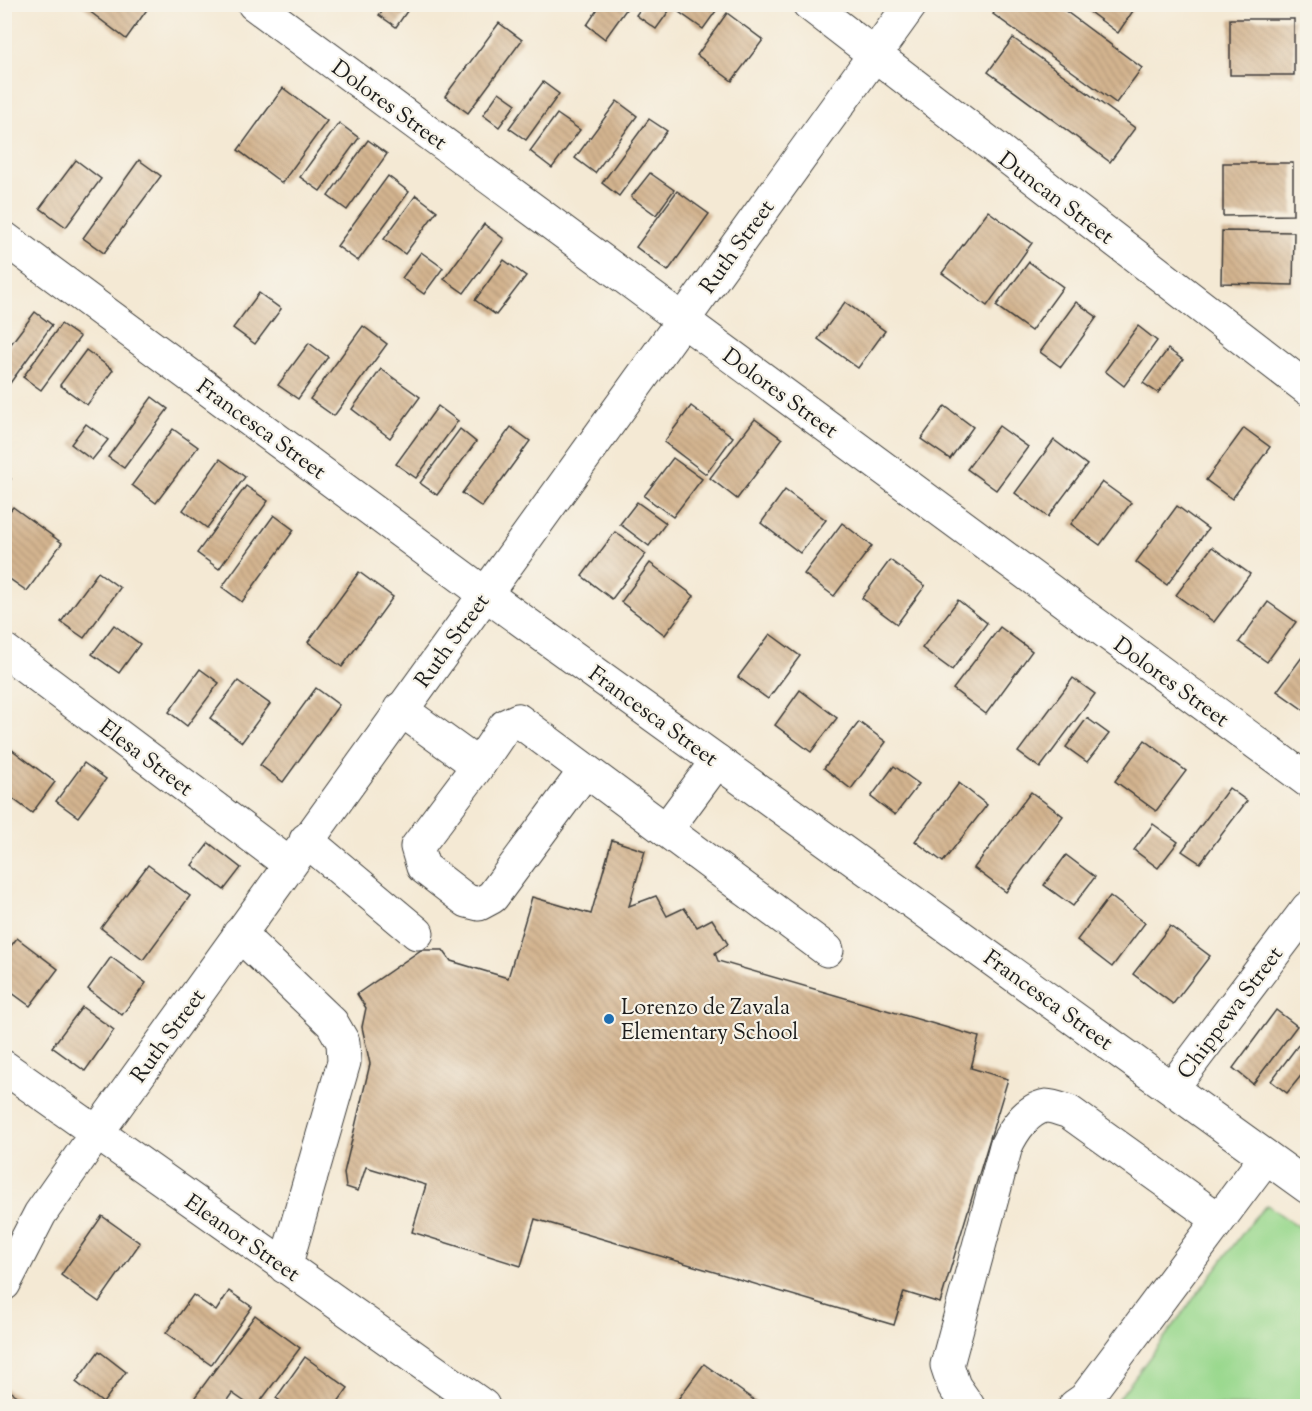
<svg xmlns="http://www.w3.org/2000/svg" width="1312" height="1411" font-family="'Sorts Mill Goudy',serif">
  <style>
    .park { fill: #99d88d; stroke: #5a7a54; stroke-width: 1.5 }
    .building { fill: url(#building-back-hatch) }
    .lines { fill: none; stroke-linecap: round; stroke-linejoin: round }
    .minor-casing { stroke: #3c3b38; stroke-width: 35 }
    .minor { stroke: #fff; stroke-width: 33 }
    .poi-dot { fill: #1f6fb2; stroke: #f7f3e8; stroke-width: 2 }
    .labels { text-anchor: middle; stroke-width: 4.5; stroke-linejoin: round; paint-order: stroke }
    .street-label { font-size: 22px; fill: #1c1c1c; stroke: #f7f3e8 }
    .poi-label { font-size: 22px; fill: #1c1c1c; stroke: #f7f3e8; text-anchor: start }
  </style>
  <defs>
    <pattern id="building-back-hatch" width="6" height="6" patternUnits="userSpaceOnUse" patternTransform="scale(1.5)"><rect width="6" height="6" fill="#d3b48f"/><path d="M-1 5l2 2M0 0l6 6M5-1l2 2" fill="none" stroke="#b59a7b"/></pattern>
  </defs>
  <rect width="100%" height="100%" fill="#f7f3e8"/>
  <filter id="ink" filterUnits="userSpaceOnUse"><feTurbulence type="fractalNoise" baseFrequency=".0167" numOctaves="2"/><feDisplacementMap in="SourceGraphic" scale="12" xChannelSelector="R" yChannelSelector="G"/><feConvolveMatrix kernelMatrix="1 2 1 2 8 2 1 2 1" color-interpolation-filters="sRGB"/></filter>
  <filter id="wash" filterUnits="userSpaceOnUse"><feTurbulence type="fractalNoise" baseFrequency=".008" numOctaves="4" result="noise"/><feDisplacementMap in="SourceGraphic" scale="24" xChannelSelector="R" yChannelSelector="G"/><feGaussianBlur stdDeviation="1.35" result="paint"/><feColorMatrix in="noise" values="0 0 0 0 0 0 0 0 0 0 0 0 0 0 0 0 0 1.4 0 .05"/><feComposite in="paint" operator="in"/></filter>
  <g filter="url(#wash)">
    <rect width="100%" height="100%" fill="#f4e9d4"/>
    <polygon class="park" points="1267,1205 1307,1233 1307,1406 1113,1406 1254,1218"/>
    <g id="blocks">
      <g class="building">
        <polygon points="80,4 151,4 126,39"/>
        <polygon points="387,4 412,4 396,27 379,15"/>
        <polygon points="601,4 630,4 605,39 587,25"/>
        <polygon points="644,4 674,4 656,29 636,15"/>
        <polygon points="685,4 721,4 703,29 679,12"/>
        <polygon points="1000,4 1056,4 1142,68 1116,103 993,14"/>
        <polygon points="1079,4 1124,4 1133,11 1118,33"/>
        <polygon points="727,13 763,40 732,81 697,55"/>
        <rect x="1230" y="19" width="64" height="56"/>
        <polygon points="499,23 522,40 468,113 445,96"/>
        <polygon points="1013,38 1135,128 1110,162 988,72"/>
        <polygon points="543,82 559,94 526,140 509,128"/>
        <polygon points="283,88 327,121 282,183 238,150"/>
        <polygon points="499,92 516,104 499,127 483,115"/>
        <polygon points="617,101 637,116 595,173 575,158"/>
        <polygon points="557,114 580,130 552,168 530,151"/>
        <polygon points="649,119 667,131 619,196 602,183"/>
        <polygon points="339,123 359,138 320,191 300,177"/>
        <polygon points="368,140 387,154 347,210 328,196"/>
        <polygon points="76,160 101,179 66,227 40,208"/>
        <polygon points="139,160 161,176 104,253 83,238"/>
        <polygon points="1223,163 1293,163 1293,215 1223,216"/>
        <polygon points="650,173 674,190 656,215 631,197"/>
        <polygon points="388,176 409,192 358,261 337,246"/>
        <polygon points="677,191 709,214 668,271 636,247"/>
        <polygon points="416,195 437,211 405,254 384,239"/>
        <polygon points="988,211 1032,243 987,306 942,273"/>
        <polygon points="484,224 504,239 464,293 444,279"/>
        <polygon points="1222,231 1294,232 1293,285 1221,283"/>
        <polygon points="421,252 443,268 424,294 402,278"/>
        <polygon points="504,260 526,276 496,315 475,300"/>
        <polygon points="1029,262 1063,287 1031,331 996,306"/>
        <polygon points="259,293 281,309 255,344 233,328"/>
        <polygon points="845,302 885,331 858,368 818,339"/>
        <polygon points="1076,302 1097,317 1061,367 1040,352"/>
        <polygon points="35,312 52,325 8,386 4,384 4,353"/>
        <polygon points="61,324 80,337 41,390 23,377"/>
        <polygon points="363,326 387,344 334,416 310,399"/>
        <polygon points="1138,326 1157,341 1124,386 1105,371"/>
        <polygon points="309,343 328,357 298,399 278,385"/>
        <polygon points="1168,349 1183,360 1158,393 1143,383"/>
        <polygon points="86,350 113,370 87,405 60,385"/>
        <polygon points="381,369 420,397 390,438 352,409"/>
        <polygon points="152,397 168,409 124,468 108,457"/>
        <polygon points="438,406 458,421 416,478 396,464"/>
        <polygon points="691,406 733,437 706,474 664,442"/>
        <polygon points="945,406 973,427 950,459 921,439"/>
        <polygon points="755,419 782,439 737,499 710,478"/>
        <polygon points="86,424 108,440 92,460 71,444"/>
        <polygon points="999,426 1028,447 996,490 967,469"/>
        <polygon points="511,427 530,441 482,507 462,493"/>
        <polygon points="1244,428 1270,447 1232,499 1206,480"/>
        <polygon points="173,429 198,447 156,503 132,485"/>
        <polygon points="460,429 476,442 437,495 420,483"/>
        <polygon points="1054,440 1087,465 1048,517 1015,493"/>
        <polygon points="673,458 702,479 673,517 644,496"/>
        <polygon points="220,459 245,477 207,528 183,510"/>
        <polygon points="4,474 11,479 4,488"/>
        <polygon points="1102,482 1131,503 1100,545 1071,524"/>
        <polygon points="246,486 268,501 219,569 197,553"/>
        <polygon points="785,490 826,520 800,553 761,523"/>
        <polygon points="637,502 666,523 649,546 620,524"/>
        <polygon points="1177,506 1208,529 1167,585 1136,562"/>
        <polygon points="13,507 62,543 27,591 4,575 4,518"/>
        <polygon points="274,515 294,530 242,602 222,587"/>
        <polygon points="842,523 872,546 834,596 804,574"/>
        <polygon points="615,532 646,554 612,599 582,576"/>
        <polygon points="1212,547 1250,574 1214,622 1176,595"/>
        <polygon points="890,560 925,586 897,624 862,598"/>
        <polygon points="650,563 694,596 665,635 621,602"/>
        <polygon points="98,572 120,588 84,638 61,622"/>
        <polygon points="359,572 393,597 342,667 308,642"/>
        <polygon points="958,600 987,623 952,670 922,648"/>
        <polygon points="1268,602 1296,622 1267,662 1239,642"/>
        <polygon points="114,625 140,644 119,673 92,654"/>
        <polygon points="1000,627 1032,651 986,714 953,689"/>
        <polygon points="770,634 800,656 768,699 738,677"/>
        <polygon points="1308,649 1308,713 1277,691"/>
        <polygon points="200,669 219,683 187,726 169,712"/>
        <polygon points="1073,678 1095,694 1040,768 1018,752"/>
        <polygon points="238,681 270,704 242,742 210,718"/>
        <polygon points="316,688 339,705 283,782 260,765"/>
        <polygon points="800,690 837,718 811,752 775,725"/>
        <polygon points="1087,718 1109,734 1087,762 1066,747"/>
        <polygon points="859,722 886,742 851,789 824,768"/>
        <polygon points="1145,740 1186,771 1156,811 1115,781"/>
        <polygon points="7,746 55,782 32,813 4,792 4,749"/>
        <polygon points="84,763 106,779 78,817 56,801"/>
        <polygon points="894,766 919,784 895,815 871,797"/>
        <polygon points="959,783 987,805 943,862 915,841"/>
        <polygon points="1229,788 1247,801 1200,863 1182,851"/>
        <polygon points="1031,792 1063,816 1006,892 974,868"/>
        <polygon points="1153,824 1178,842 1158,868 1134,850"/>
        <polygon points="612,840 645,851 629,906 656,896 667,916 684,908 697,927 712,919 728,944 715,953 718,961 979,1037 971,1068 1008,1079 940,1303 904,1292 894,1325 535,1219 521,1266 412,1232 426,1185 366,1167 358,1191 346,1187 344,1173 370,1064 362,1027 366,1008 357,994 421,950 443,950 451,961 508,978 532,897 591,914"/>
        <polygon points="209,843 241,868 224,890 192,865"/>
        <polygon points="1066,855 1095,877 1073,906 1044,885"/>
        <polygon points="148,865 190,896 143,960 101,928"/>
        <polygon points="1110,896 1145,923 1112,967 1077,940"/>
        <polygon points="1170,926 1210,956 1173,1004 1133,974"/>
        <polygon points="17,938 58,969 30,1006 4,987 4,955"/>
        <polygon points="111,957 146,983 122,1015 88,989"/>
        <polygon points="82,1007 114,1030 85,1071 52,1047"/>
        <polygon points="1276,1010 1297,1026 1253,1084 1233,1068"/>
        <polygon points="1308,1032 1308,1067 1287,1093 1271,1081"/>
        <polygon points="102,1216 140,1243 99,1302 61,1275"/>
        <polygon points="229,1291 252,1307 211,1365 166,1333 193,1295 216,1311"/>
        <polygon points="255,1315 300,1348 257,1406 251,1406 232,1393 223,1406 207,1406 195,1397"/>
        <polygon points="99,1351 126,1372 103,1403 76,1382"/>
        <polygon points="305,1357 348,1388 335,1406 288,1406 276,1398"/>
        <polygon points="704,1364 762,1406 673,1406"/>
        <polygon points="4,1387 19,1397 31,1406 4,1406"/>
      </g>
    </g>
  </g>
  <g filter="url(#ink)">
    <use href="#blocks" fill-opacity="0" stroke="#3c3b38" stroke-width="1.5"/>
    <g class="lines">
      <defs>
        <g id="minor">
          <polyline points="254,4 1308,781"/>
          <polyline points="809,4 1308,389"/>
          <polyline points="4,238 484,593 1308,1187"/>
          <polyline points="4,650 289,864"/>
          <polyline points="400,709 472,761 480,763 505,726 518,720 827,950"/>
          <polyline points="480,763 417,847 423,867 467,901 479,904 492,897 585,771"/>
          <polyline points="666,830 717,761"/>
          <polyline points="306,840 417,933"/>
          <polyline points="239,934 332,1023 343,1042 344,1062 285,1267"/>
          <polyline points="4,1067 483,1406"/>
          <polyline points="1172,1088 1308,908"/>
          <polyline points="4,1284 40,1214 96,1134 911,4"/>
          <path d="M968,1406l-14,-20 -7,-21 59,-219c7,-15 21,-37 40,-40 6,0 17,4 23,6l149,107"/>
          <polyline points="1075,1406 1085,1399 1266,1157"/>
        </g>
      </defs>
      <use href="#minor" class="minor-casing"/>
      <use href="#minor" class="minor"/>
    </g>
  </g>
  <circle class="poi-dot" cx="609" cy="1019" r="6"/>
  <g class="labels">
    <g class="street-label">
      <text transform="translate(390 104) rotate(36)" y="8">Dolores Street</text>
      <text transform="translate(1057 197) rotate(37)" y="8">Duncan Street</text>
      <text transform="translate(736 246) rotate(-54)" y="8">Ruth Street</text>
      <text transform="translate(781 392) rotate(36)" y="8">Dolores Street</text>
      <text transform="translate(262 428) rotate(36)" y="8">Francesca Street</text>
      <text transform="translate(451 640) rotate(-54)" y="8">Ruth Street</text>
      <text transform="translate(1172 681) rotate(36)" y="8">Dolores Street</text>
      <text transform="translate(654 715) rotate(36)" y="8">Francesca Street</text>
      <text transform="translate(147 757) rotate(37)" y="8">Elesa Street</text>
      <text transform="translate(1049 999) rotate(36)" y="8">Francesca Street</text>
      <text transform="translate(1229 1012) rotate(-53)" y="8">Chippewa Street</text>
      <text transform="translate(167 1035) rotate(-54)" y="8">Ruth Street</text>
      <text transform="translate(243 1237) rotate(35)" y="8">Eleanor Street</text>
    </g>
    <g class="poi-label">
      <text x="621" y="1014">Lorenzo de Zavala<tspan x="621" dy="25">Elementary School</tspan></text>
    </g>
  </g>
  <rect width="1312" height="1411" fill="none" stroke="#f7f3e8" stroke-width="24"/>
</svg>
